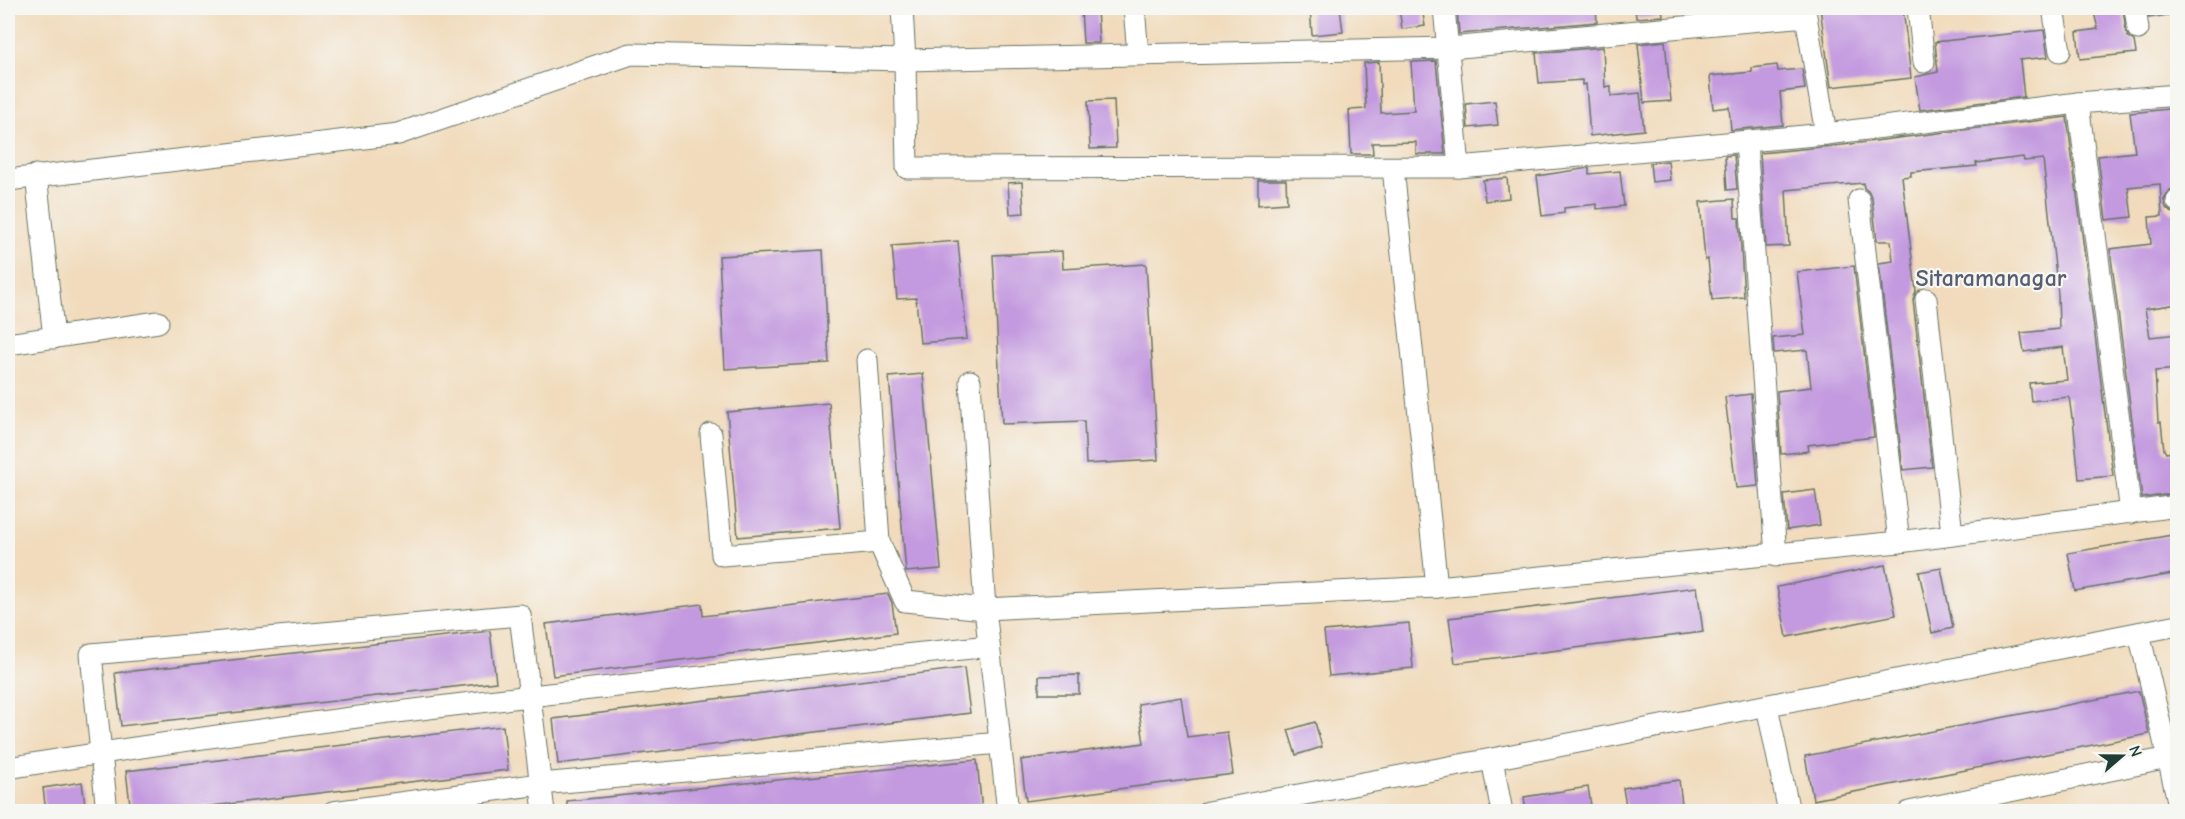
<svg xmlns="http://www.w3.org/2000/svg" width="2185" height="819" font-family="'Comic Neue',sans-serif">
  <style>
    .building { fill: #c399df }
    .lines { fill: none; stroke-linecap: round; stroke-linejoin: round }
    .minor-casing { stroke: #687464; stroke-width: 23 }
    .minor { stroke: #fff; stroke-width: 21 }
    .labels { text-anchor: middle; stroke-width: 4.5; stroke-linejoin: round; paint-order: stroke }
    .neighbourhood-label { font-size: 24px; font-weight: bold; fill: #585d70; stroke: #f6f6f2 }
  </style>
  <rect width="100%" height="100%" fill="#f6f6f2"/>
  <filter id="ink" filterUnits="userSpaceOnUse"><feTurbulence type="fractalNoise" baseFrequency=".0167" numOctaves="2"/><feDisplacementMap in="SourceGraphic" scale="12" xChannelSelector="R" yChannelSelector="G"/><feConvolveMatrix kernelMatrix="1 2 1 2 8 2 1 2 1" color-interpolation-filters="sRGB"/></filter>
  <filter id="wash" filterUnits="userSpaceOnUse"><feTurbulence type="fractalNoise" baseFrequency=".008" numOctaves="4" result="noise"/><feDisplacementMap in="SourceGraphic" scale="24" xChannelSelector="R" yChannelSelector="G"/><feGaussianBlur stdDeviation="1.35" result="paint"/><feColorMatrix in="noise" values="0 0 0 0 0 0 0 0 0 0 0 0 0 0 0 0 0 1.4 0 .05"/><feComposite in="paint" operator="in"/></filter>
  <g filter="url(#wash)">
    <rect width="100%" height="100%" fill="#f1dbbc"/>
    <g id="blocks">
      <g class="building">
        <polygon points="1081,8 1097,8 1099,43 1083,43"/>
        <polygon points="1310,8 1340,8 1343,32 1312,35"/>
        <polygon points="1399,8 1422,8 1425,26 1402,29"/>
        <polygon points="1457,8 1596,8 1597,22 1459,34"/>
        <polygon points="1635,8 1662,8 1663,16 1636,18"/>
        <polygon points="1820,8 1903,8 1911,78 1831,87"/>
        <polygon points="2093,8 2123,8 2126,31 2128,37 2134,41 2136,53 2080,59 2077,32 2098,29"/>
        <polygon points="2148,8 2167,8 2168,15 2149,18"/>
        <polygon points="2044,30 2048,57 2020,60 2024,97 1920,110 1915,77 1938,72 1935,42"/>
        <polygon points="1665,41 1671,101 1644,103 1638,44"/>
        <polygon points="1603,47 1605,87 1611,86 1611,96 1640,93 1644,130 1590,136 1586,84 1582,85 1582,80 1539,83 1536,53"/>
        <polygon points="1436,61 1445,154 1416,154 1416,142 1372,143 1373,154 1351,154 1349,110 1366,109 1364,63 1379,62 1381,113 1414,111 1411,62"/>
        <polygon points="1777,65 1778,71 1802,69 1805,89 1780,92 1783,125 1731,130 1729,107 1713,109 1710,76 1752,72 1752,68"/>
        <polygon points="1114,100 1116,148 1090,149 1088,101"/>
        <polygon points="1495,101 1498,125 1468,128 1466,104"/>
        <polygon points="2178,108 2178,188 2170,190 2164,200 2166,208 2171,212 2178,214 2178,304 2145,309 2150,337 2178,334 2178,369 2155,371 2158,422 2161,422 2164,450 2166,453 2178,451 2178,486 2171,487 2172,494 2142,498 2110,249 2151,244 2149,217 2162,216 2160,184 2128,187 2132,217 2106,220 2098,156 2135,152 2130,113"/>
        <polygon points="2067,117 2113,476 2079,479 2073,418 2072,418 2069,397 2031,401 2029,383 2067,380 2063,347 2024,352 2021,333 2059,329 2058,294 2043,159 2024,161 2023,157 1976,163 1977,166 1911,172 1911,176 1902,177 1916,291 1913,300 1932,467 1903,470 1879,263 1893,261 1891,241 1877,241 1872,199 1869,192 1864,188 1863,183 1786,190 1789,246 1766,247 1760,153 1843,145"/>
        <polygon points="1734,155 1737,189 1727,190 1725,156"/>
        <polygon points="1668,161 1670,180 1652,182 1650,163"/>
        <polygon points="1589,168 1589,174 1620,171 1624,206 1597,209 1597,204 1564,208 1564,213 1542,216 1537,176"/>
        <polygon points="1507,178 1509,198 1485,201 1483,180"/>
        <polygon points="1258,180 1286,180 1287,203 1258,205"/>
        <polygon points="1022,182 1024,213 1010,214 1008,183"/>
        <polygon points="1734,199 1735,218 1739,218 1744,297 1712,300 1708,259 1705,260 1700,202"/>
        <polygon points="958,241 967,339 920,343 916,298 897,299 892,246"/>
        <polygon points="823,250 829,363 725,369 719,256"/>
        <polygon points="1062,251 1063,269 1146,264 1158,460 1086,464 1084,421 1002,424 993,255"/>
        <polygon points="1854,266 1874,437 1808,445 1809,451 1781,454 1777,391 1811,387 1807,350 1774,353 1773,338 1805,335 1797,272"/>
        <polygon points="923,374 941,569 906,572 889,377"/>
        <polygon points="1751,394 1758,486 1736,488 1725,397"/>
        <polygon points="829,403 840,528 738,537 727,412"/>
        <polygon points="1815,490 1820,525 1787,530 1784,494"/>
        <polygon points="2178,534 2178,573 2075,591 2068,553"/>
        <polygon points="1885,565 1896,615 1787,637 1777,587"/>
        <polygon points="1941,568 1953,628 1932,633 1919,572"/>
        <polygon points="1697,587 1703,632 1455,663 1449,618"/>
        <polygon points="888,594 892,603 896,633 553,676 546,624 702,604 703,616"/>
        <polygon points="1409,623 1413,668 1329,676 1324,631"/>
        <polygon points="490,631 496,682 121,726 115,673"/>
        <polygon points="964,668 970,713 558,764 553,719"/>
        <polygon points="1079,675 1079,694 1039,694 1039,676"/>
        <polygon points="2139,691 2149,734 1813,800 1805,756"/>
        <polygon points="1181,697 1187,737 1227,732 1233,774 1026,801 1021,760 1144,743 1138,704"/>
        <polygon points="1315,722 1322,747 1296,755 1288,730"/>
        <polygon points="503,726 508,770 162,812 131,812 126,771"/>
        <polygon points="977,760 982,812 567,812 567,801"/>
        <polygon points="1679,780 1683,812 1627,812 1623,788"/>
        <polygon points="82,782 86,812 46,812 43,788"/>
        <polygon points="1588,787 1592,812 1526,812 1524,797"/>
      </g>
    </g>
  </g>
  <g filter="url(#ink)">
    <use href="#blocks" fill-opacity="0" stroke="#687464" stroke-width="1.5"/>
    <g class="lines">
      <defs>
        <g id="minor">
          <polyline points="902,8 905,60 907,168 1459,167 1826,134 2078,103 2178,95"/>
          <polyline points="1134,8 1138,54"/>
          <polyline points="1444,8 1459,167"/>
          <polyline points="1918,8 1924,62"/>
          <polyline points="2053,8 2060,51"/>
          <polyline points="2135,8 2138,29"/>
          <polyline points="2078,103 2131,513"/>
          <polyline points="1746,142 1776,556"/>
          <polyline points="1393,168 1437,587"/>
          <polyline points="36,175 54,338"/>
          <polyline points="8,180 398,134 631,54 905,60 1449,48 1806,16 1826,134"/>
          <polyline points="1859,200 1899,542"/>
          <polyline points="2177,201 2178,201"/>
          <polyline points="1926,299 1952,534"/>
          <polyline points="8,344 158,322"/>
          <polyline points="867,360 879,542"/>
          <polyline points="970,381 985,609 1008,812"/>
          <polyline points="711,434 722,555 879,542 905,601 985,609 1437,587 1899,542 2178,506"/>
          <polyline points="2139,633 2178,801"/>
          <polyline points="1767,706 1789,812"/>
          <polyline points="1492,759 1502,812"/>
          <path d="M8,768c325,-54 653,-87 981,-122"/>
          <polyline points="107,812 91,654 520,615 544,812"/>
          <polyline points="333,812 540,784 1000,743"/>
          <polyline points="1208,812 1492,759 2178,625"/>
          <polyline points="1909,812 2168,758"/>
        </g>
      </defs>
      <use href="#minor" class="minor-casing"/>
      <use href="#minor" class="minor"/>
    </g>
  </g>
  <g class="labels">
    <g class="neighbourhood-label">
      <text x="1991" y="286">Sitaramanagar</text>
    </g>
  </g>
  <rect width="2185" height="819" fill="none" stroke="#f6f6f2" stroke-width="30"/>
  <g transform="translate(2122 756) rotate(70)" stroke="#f6f6f2" stroke-width="4.5" paint-order="stroke">
  <path d="M0-4.5L10 22L0 15L-10 22Z" fill="#1f3d34"/>
  <text y="-9" font-size="16" font-weight="bold" text-anchor="middle" fill="#1f3d34">N</text>
  </g>
</svg>
